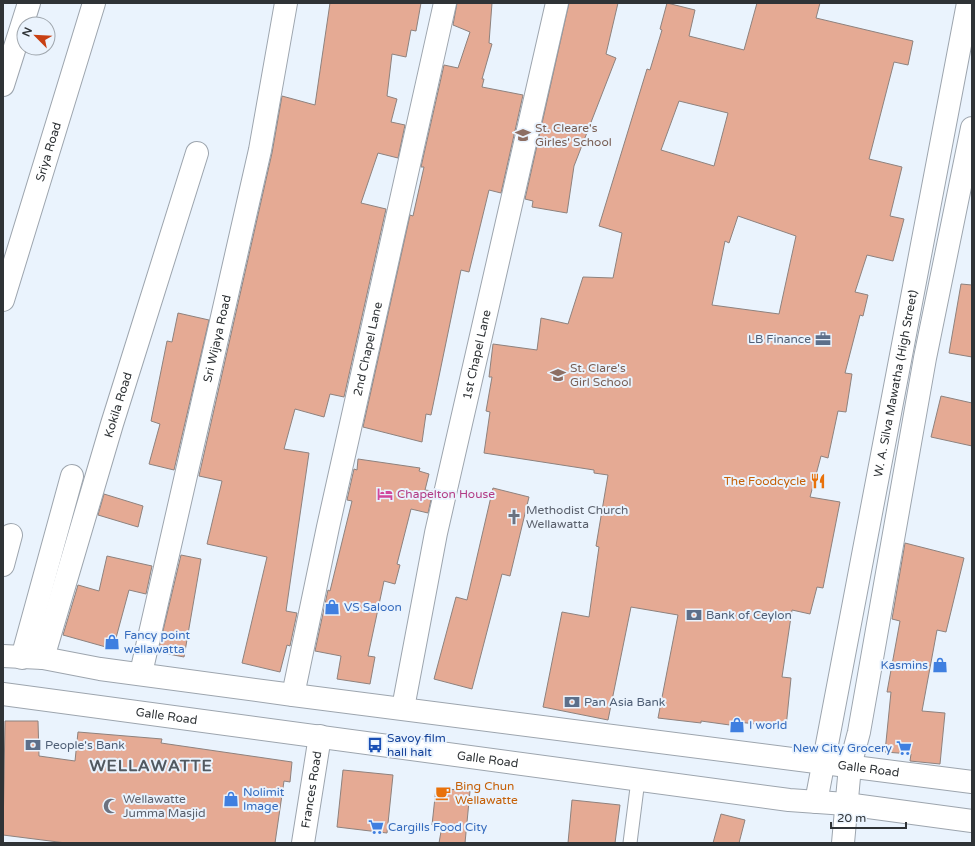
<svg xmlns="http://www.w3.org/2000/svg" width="975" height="846" font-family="'Varela Round',sans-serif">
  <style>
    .building { fill: #e5aa94; stroke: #8e827e; fill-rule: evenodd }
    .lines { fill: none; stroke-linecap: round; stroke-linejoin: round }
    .lane-casing { stroke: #9da5ae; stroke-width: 15 }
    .street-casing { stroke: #9da5ae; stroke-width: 24 }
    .primary-casing { stroke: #9da5ae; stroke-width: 24 }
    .highway-casing { stroke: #9da5ae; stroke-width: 24 }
    .lane { stroke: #fff; stroke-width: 13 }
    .street { stroke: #fff; stroke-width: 22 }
    .primary { stroke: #fff; stroke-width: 22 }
    .highway { stroke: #fff; stroke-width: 22 }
    .labels { text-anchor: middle; stroke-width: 4; stroke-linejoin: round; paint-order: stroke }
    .education-label { font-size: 12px; fill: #785e54; stroke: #eaf3fd; text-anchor: start }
    .street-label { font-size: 12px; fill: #2f3336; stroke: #eaf3fd }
    .service-label { font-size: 12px; fill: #4e5e75; stroke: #eaf3fd; text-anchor: start }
    .food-label { font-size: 12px; fill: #c56008; stroke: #eaf3fd; text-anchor: end }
    .hotel-label { font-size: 12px; fill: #b23c85; stroke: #eaf3fd; text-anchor: start }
    .worship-label { font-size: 12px; fill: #5b616d; stroke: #eaf3fd; text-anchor: start }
    .shop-label { font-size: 12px; fill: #366cbe; stroke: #eaf3fd; text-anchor: start }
    .transit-label { font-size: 12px; fill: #164399; stroke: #eaf3fd; text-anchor: start }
    .district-label { font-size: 16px; font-weight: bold; letter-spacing: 1px; fill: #515960; stroke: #eaf3fd }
  </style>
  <rect width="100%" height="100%" fill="#eaf3fd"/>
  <g class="building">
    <polygon points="330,3 421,3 416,31 411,30 406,57 392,54 387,96 397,99 391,122 405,125 398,158 378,153 361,203 386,209 344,397 330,394 324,417 295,409 284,449 309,453 286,611 297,613 290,646 287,645 280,672 242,663 267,557 207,544 222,481 199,476 272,153 282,96 315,105"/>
    <polygon points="457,3 492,3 489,43 492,44 482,79 484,79 482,87 523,95 501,193 489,190 469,272 461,270 431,415 426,414 422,442 363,427 410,215 413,216 424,167 421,167 444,65 458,68 470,32 453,25"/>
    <polygon points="569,3 618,3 606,54 616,58 574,166 567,213 532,207 533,201 525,199"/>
    <path d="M667,3l28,7 -6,26 55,14 13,-47h63l-4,15 97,23 -5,24 -14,-3 -25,97 33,8 -12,49 14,3 -11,42 -26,-6 -12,37 13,3 -5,21 -3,-1 -15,58 7,1 -6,38 -8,-1 -10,47 -7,-2 -11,41 30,5 -17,86 -6,-1 -7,27 -18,-4 -10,67 9,1 -5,49 -49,-5v4l-36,-5v2l-43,-5 20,-103 -47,-8 -23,113 -65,-13 19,-95 27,5 10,-70 -3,-1 12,-71 -14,-2v-3l-110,-17 6,-41 -4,-1 6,-34h-3l4,-33 44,6 4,-32 27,6 15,-47 30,1 9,-45 -23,-7 48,-157 3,1 12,-40 -2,-1zM679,101l49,12 -14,53 -53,-16zM738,216l58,20 -17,78 -67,-9 13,-64 4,2z"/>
    <polygon points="961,284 972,285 972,357 949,353"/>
    <polygon points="178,313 209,320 174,470 149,464 160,424 151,421 167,341 172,342"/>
    <polygon points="941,396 972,403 972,446 931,437"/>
    <polygon points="358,459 420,468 419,471 429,474 425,490 433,491 428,513 411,509 397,564 400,565 395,584 384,581 368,656 375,657 370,684 337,679 341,656 315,651 328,590 330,591 352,501 347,500 354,469 357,470"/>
    <polygon points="493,488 529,497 510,576 502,574 472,689 434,679 456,597 467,600"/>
    <polygon points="104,494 143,506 138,527 98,515"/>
    <polygon points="905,543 964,558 946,632 937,630 922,711 945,713 940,764 910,761 911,754 885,752 891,692 887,692 900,621 892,619"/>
    <polygon points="181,555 201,559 184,657 158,652"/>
    <polygon points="107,556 152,566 146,594 129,590 113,649 63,635 78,585 99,591"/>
    <polygon points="5,721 38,721 39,756 75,761 78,732 162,739 161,743 292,762 290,782 284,781 275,843 66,843 3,835"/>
    <polygon points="343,770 393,775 387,833 337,827"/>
    <polygon points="436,788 470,791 465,843 439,843 442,826 432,825"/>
    <polygon points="572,800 620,805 615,843 568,843"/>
    <polygon points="721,814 745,820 739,843 713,843"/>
  </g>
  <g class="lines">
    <defs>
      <polyline id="lane" points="630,843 638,780"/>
      <g id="street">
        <polyline points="3,85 29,3"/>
        <path id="s1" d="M3,300l91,-297"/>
        <polyline points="3,565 11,535"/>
        <polyline points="22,658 72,476"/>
        <path id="s2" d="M43,658l69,-234 85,-271"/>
        <path id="s3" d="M141,673l119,-523 26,-147"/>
        <path id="s4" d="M293,695l35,-168 117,-524"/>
        <path id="s5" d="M403,708l33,-175 121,-530"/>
        <path id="s6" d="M303,843l17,-107"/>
      </g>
      <g id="primary">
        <path id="s7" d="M816,802l152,-799"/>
        <polyline points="843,843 850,766 859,732 925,358 972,128"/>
      </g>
      <g id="highway">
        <path id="s8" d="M3,656l40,2 57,11 193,26 679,87"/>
        <path id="s9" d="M3,694l786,106 57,4 126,17"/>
      </g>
    </defs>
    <use href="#lane" class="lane-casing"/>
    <use href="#street" class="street-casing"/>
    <use href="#primary" class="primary-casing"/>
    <use href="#highway" class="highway-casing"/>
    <use href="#lane" class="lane"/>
    <use href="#street" class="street"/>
    <use href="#primary" class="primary"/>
    <use href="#highway" class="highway"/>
  </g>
  <defs>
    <symbol id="school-bare" viewBox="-9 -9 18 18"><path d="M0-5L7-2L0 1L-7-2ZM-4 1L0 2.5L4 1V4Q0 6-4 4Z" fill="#8d6e63" stroke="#eaf3fd" stroke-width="2.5" paint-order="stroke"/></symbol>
    <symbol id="office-bare" viewBox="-9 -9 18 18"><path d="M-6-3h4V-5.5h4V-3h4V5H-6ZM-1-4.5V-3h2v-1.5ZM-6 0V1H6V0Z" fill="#5c6f8a" stroke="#eaf3fd" stroke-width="2.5" paint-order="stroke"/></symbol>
    <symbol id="restaurant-bare" viewBox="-9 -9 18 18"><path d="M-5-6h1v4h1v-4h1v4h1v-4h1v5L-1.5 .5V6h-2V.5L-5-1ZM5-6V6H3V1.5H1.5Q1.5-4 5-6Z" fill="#e8710a" stroke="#eaf3fd" stroke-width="2.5" paint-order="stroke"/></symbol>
    <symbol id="hotel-bare" viewBox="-9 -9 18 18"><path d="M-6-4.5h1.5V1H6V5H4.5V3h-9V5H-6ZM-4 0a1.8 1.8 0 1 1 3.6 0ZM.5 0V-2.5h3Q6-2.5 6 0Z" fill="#d1479c" stroke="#eaf3fd" stroke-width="2.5" paint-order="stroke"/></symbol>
    <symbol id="church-bare" viewBox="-9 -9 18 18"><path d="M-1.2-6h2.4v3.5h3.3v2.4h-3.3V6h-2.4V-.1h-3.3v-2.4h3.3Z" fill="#6b7280" stroke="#eaf3fd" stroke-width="2.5" paint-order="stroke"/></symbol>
    <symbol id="shop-bare" viewBox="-9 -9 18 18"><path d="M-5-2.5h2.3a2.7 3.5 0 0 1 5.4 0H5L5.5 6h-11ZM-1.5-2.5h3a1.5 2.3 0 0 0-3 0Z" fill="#3f7fe0" stroke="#eaf3fd" stroke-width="2.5" paint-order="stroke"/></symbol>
    <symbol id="bank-bare" viewBox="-9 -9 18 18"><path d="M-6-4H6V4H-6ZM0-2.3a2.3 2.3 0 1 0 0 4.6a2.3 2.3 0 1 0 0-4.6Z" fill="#5c6f8a" stroke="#eaf3fd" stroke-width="2.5" paint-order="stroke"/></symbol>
    <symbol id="bus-bare" viewBox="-9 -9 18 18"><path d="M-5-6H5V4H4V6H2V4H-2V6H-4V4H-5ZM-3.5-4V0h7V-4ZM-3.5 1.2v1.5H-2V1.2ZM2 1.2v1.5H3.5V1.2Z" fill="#1a4fb4" stroke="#eaf3fd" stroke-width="2.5" paint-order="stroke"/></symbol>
    <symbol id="supermarket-bare" viewBox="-9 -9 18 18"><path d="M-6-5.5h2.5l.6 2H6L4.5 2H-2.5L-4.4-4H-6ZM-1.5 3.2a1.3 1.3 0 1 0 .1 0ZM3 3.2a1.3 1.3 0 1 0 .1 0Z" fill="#3f7fe0" stroke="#eaf3fd" stroke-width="2.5" paint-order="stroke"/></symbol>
    <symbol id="cafe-bare" viewBox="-9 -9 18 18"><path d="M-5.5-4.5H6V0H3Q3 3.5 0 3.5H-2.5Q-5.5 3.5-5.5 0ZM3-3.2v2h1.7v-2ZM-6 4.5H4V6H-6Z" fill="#e8710a" stroke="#eaf3fd" stroke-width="2.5" paint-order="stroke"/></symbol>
    <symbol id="mosque-bare" viewBox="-9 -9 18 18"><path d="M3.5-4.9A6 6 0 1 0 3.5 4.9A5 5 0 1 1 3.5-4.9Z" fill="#6b7280" stroke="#eaf3fd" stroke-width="2.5" paint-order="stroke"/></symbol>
  </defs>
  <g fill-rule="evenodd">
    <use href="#school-bare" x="512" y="124" width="22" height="22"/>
    <use href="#office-bare" x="812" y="328" width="22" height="22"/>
    <use href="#school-bare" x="547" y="364" width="22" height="22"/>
    <use href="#restaurant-bare" x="807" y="470" width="22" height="22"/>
    <use href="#hotel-bare" x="374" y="483" width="22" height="22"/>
    <use href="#church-bare" x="503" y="506" width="22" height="22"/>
    <use href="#shop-bare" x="321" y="596" width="22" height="22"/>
    <use href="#bank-bare" x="683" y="604" width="22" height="22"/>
    <use href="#shop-bare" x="101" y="631" width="22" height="22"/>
    <use href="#shop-bare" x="929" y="654" width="22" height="22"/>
    <use href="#bank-bare" x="561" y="691" width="22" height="22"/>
    <use href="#shop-bare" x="726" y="714" width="22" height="22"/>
    <use href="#bank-bare" x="22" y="734" width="22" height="22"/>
    <use href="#bus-bare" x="364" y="734" width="22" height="22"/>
    <use href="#supermarket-bare" x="893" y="737" width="22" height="22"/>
    <use href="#cafe-bare" x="432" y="782" width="22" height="22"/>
    <use href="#shop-bare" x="220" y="788" width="22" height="22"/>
    <use href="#mosque-bare" x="100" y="795" width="22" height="22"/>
    <use href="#supermarket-bare" x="365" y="816" width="22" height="22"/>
  </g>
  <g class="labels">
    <g class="education-label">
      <text x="535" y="132">St. Cleare's<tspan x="535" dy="14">Girles' School</tspan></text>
      <text x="570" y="372">St. Clare's<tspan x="570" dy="14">Girl School</tspan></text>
    </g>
    <g class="street-label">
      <text dy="4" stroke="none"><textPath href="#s1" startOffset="155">Sriya Road</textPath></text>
      <text dy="4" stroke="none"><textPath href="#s3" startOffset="343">Sri Wijaya Road</textPath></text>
      <text dy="4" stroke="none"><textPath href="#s4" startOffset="354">2nd Chapel Lane</textPath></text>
      <text dy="4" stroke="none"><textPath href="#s5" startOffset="361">1st Chapel Lane</textPath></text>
      <text dy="4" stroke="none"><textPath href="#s7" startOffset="426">W. A. Silva Mawatha (High Street)</textPath></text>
      <text dy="4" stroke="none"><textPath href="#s2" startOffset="264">Kokila Road</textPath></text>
      <text dy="4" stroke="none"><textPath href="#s9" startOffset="165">Galle Road</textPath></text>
      <text dy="4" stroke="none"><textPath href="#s9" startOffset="489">Galle Road</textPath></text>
      <text dy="4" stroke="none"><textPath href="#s8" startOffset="873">Galle Road</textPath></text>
      <text dy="4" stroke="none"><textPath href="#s6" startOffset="54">Frances Road</textPath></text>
    </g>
    <g class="service-label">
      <text x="811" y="343" text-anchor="end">LB Finance</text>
      <text x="706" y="619">Bank of Ceylon</text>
      <text x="584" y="706">Pan Asia Bank</text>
      <text x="45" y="749">People's Bank</text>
    </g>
    <g class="food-label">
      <text x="806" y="485">The Foodcycle</text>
      <text x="455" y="790" text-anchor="start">Bing Chun<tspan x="455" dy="14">Wellawatte</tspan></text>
    </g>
    <g class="hotel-label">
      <text x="397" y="498">Chapelton House</text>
    </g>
    <g class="worship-label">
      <text x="526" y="514">Methodist Church<tspan x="526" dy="14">Wellawatta</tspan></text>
      <text x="123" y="803">Wellawatte<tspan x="123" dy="14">Jumma Masjid</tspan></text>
    </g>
    <g class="shop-label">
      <text x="344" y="611">VS Saloon</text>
      <text x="124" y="639">Fancy point<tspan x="124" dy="14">wellawatta</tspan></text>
      <text x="928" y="669" text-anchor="end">Kasmins</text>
      <text x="749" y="729">I world</text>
      <text x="892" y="752" text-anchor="end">New City Grocery</text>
      <text x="243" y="796">Nolimit<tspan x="243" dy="14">Image</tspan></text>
      <text x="388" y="831">Cargills Food City</text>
    </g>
    <g class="transit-label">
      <text x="387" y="742">Savoy film<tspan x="387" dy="14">hall halt</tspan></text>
    </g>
    <g class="district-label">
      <text x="151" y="771">WELLAWATTE</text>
    </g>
  </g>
  <rect width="975" height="846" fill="none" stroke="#2f3336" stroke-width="8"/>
  <g transform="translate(36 36) rotate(294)"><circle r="19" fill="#eaf3fd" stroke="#9fa6ad"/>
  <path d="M0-3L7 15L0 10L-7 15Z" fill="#c84013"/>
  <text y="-6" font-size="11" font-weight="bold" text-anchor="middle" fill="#2f3336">N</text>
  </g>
  <path d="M831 822v6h75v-6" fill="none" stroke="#2f3336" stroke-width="2"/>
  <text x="837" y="822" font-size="12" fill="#2f3336" stroke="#eaf3fd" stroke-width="3" paint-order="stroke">20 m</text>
</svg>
